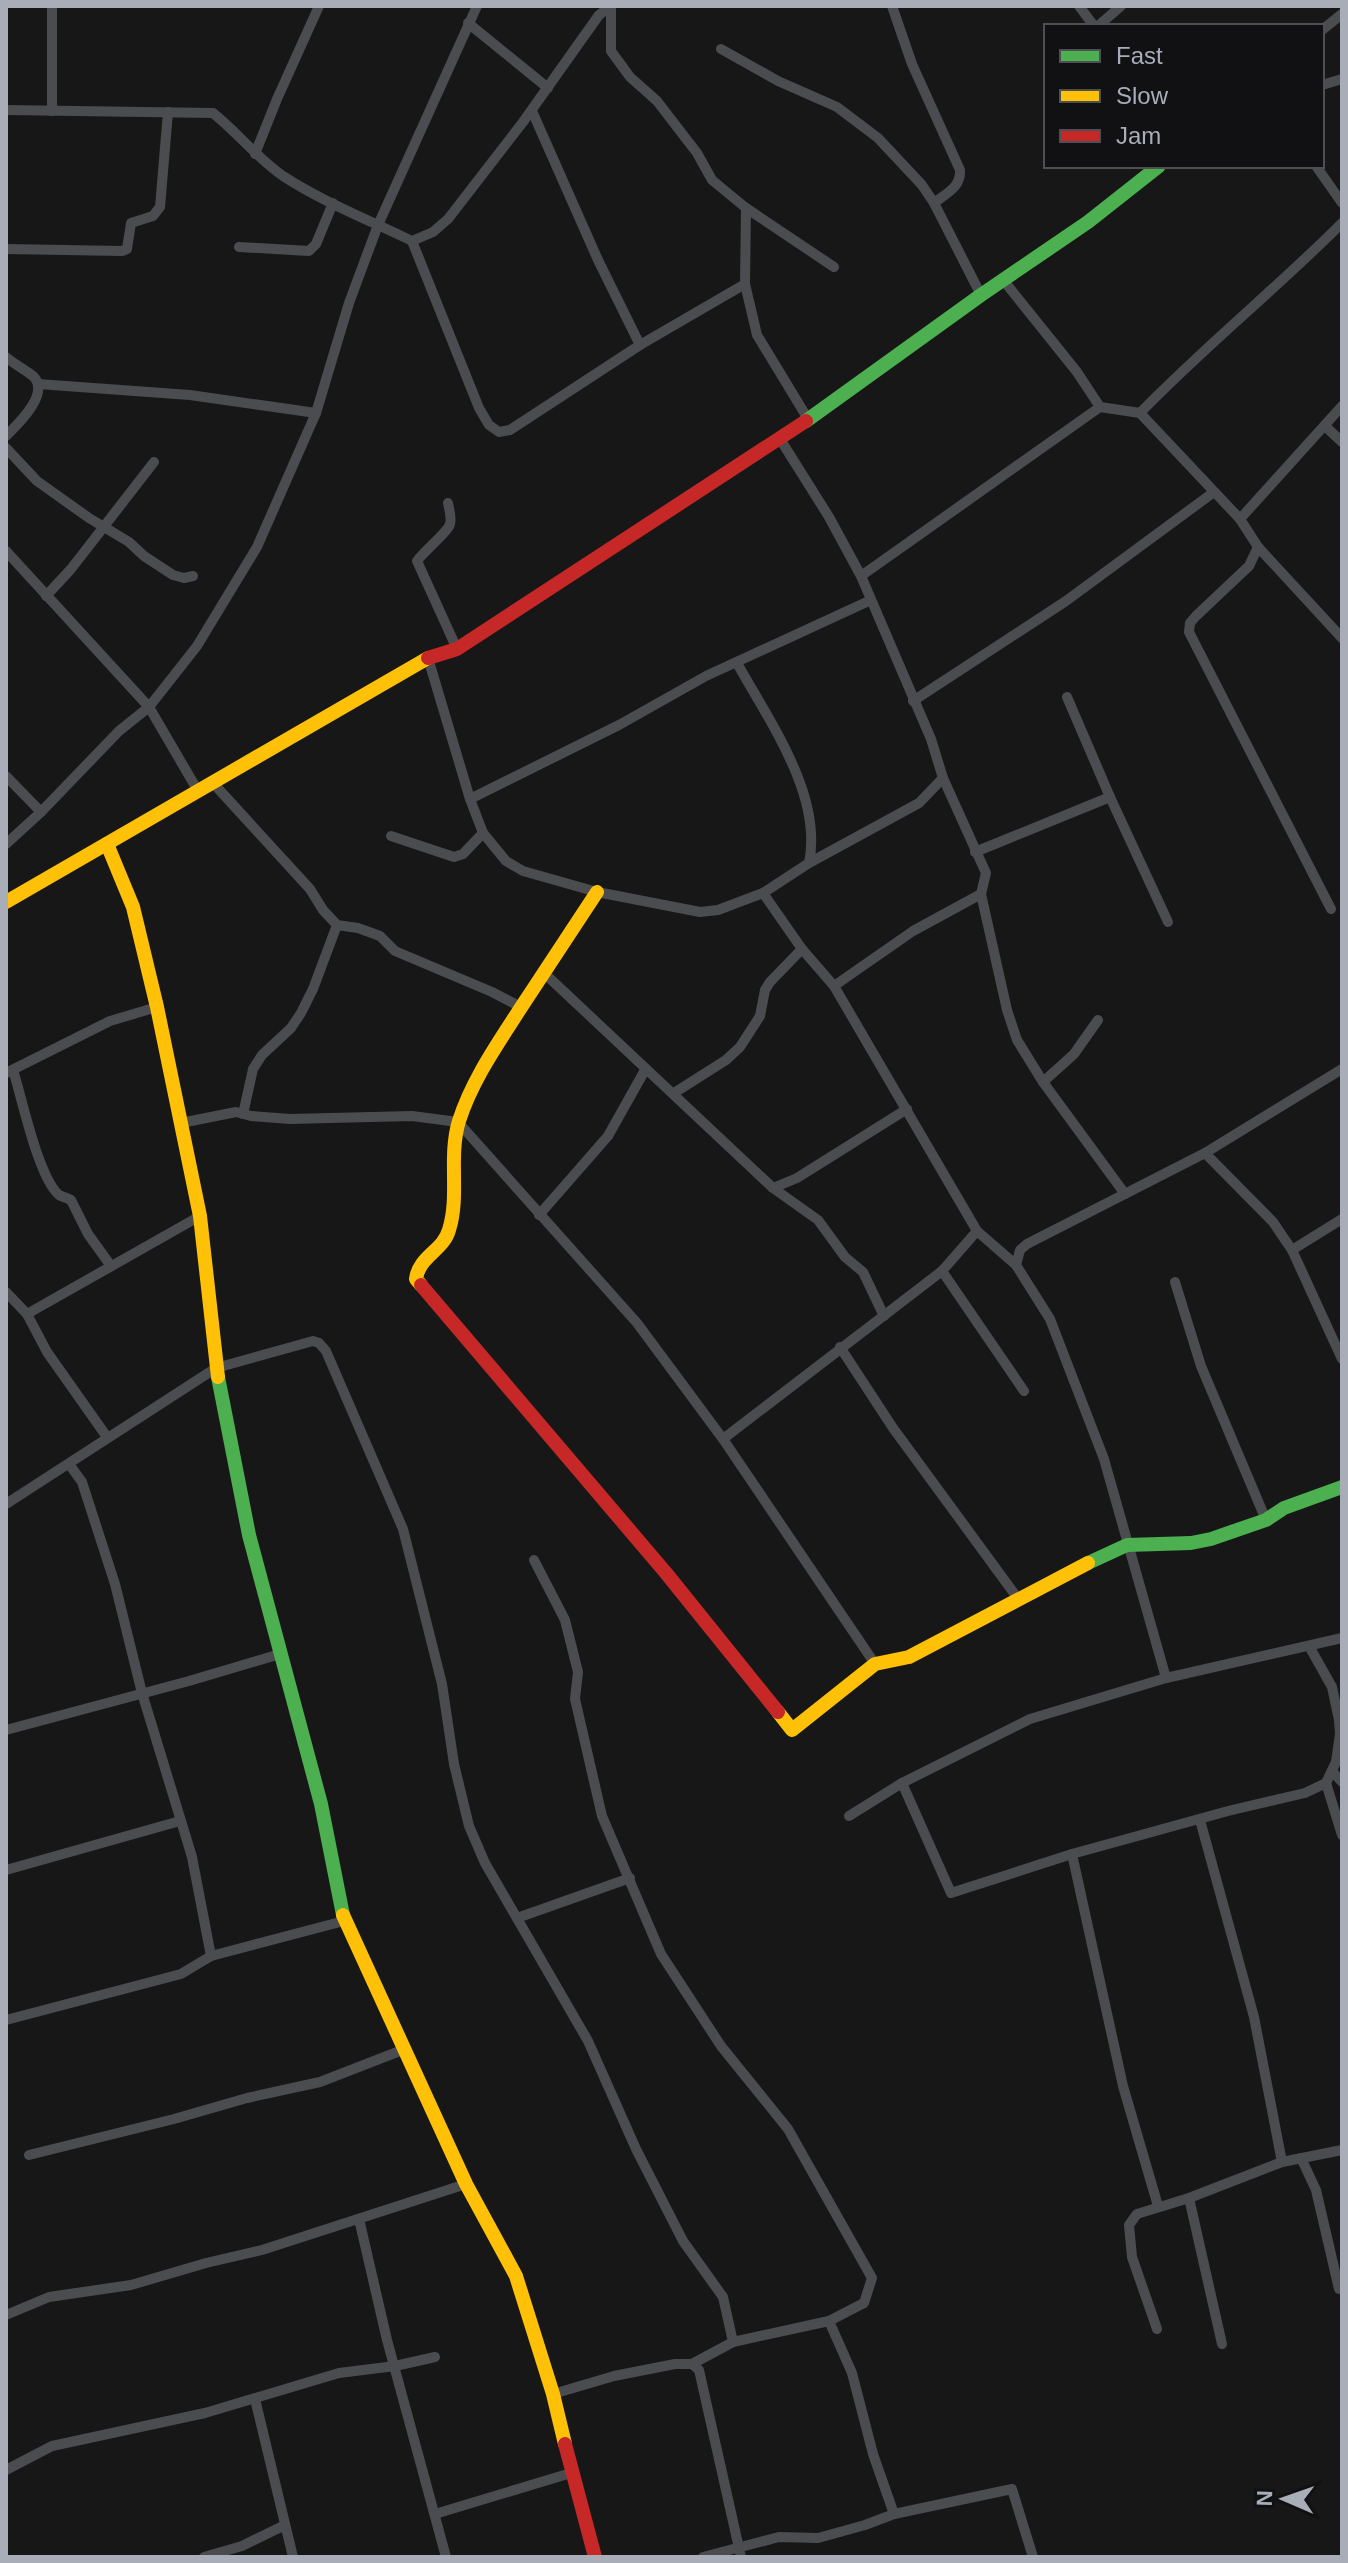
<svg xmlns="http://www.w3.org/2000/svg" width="1348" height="2563" font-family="Arial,sans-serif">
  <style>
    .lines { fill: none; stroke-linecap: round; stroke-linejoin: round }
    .street { stroke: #4b4c50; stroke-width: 10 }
    .fast { stroke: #4caf50; stroke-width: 14 }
    .slow { stroke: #ffc107; stroke-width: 14 }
    .jam { stroke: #c62828; stroke-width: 14 }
  </style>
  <rect width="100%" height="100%" fill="#171717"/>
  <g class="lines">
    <g class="street">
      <polyline points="611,6 611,51 630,77 657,101 697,153 712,180 746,208 745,284 757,335 808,419"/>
      <path d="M892,6l20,58 48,106c1,17 -13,23 -26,33"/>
      <polyline points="1079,6 1094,26"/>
      <polyline points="468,23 548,88"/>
      <polyline points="1098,26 1121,6"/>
      <polyline points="1322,30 1342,14"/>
      <polyline points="721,49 778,81 837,107 878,138 922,185 934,203 981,295"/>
      <polyline points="1322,85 1342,79"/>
      <path d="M6,110l207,3c25,20 44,45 70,63 40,26 86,44 129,65l21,-9 15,-13 75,-97 76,-107 12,-9"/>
      <polyline points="52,111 52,6"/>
      <polyline points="532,111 598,260 640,345"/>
      <polyline points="255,154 277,99 319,6"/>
      <polyline points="1316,166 1342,203"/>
      <polyline points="746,208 834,267"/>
      <polyline points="412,241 479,408 489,425 499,432 510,430 640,345 745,284"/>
      <polyline points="239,247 309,251 316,244 333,203"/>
      <polyline points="6,249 122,251 127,249 131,223 153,216 160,207 168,112"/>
      <polyline points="1004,281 1077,372 1100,407 1140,413 1240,519 1258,547 1342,638"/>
      <path d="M6,357c8,7 18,12 27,19 18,17 -15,48 -27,60"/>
      <polyline points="38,384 190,395 316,413"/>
      <path d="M1140,413c64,-66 136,-124 202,-190"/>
      <polyline points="1325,426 1342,442"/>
      <polyline points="780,439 829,517 861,576 931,739 943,778 986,873 981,894 1007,1010 1017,1040 1043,1082 1125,1194"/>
      <polyline points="6,448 37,481 89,518 129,542 144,556 173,575 184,578 193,576"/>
      <path d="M448,503c1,6 4,15 2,21 -2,8 -26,27 -33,37l40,88"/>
      <polyline points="1240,519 1342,406"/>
      <polyline points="1258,547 1249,566 1196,616 1190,623 1189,632 1331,909"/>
      <polyline points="6,551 149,707 198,791"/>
      <polyline points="861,576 1100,407"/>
      <polyline points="46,596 71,569 154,462"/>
      <polyline points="428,658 470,799 483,833 506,861 523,871 597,892 700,912 718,910 763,893 809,863 919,803 943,778"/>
      <path d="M737,663c32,58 86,132 72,200"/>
      <polyline points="913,701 1066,601 1214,492"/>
      <polyline points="6,776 41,812"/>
      <polyline points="213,783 310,889 323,910 337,925 358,928 380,936 395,951 492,992 521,1007"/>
      <polyline points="1110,797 1168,922"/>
      <polyline points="470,799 619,725 706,676 871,600"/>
      <polyline points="391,836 454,857 463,854 483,833"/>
      <polyline points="6,844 41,812 119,731 149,707 197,646 257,547 316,413 349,303 378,225 477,6"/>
      <polyline points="975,852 1110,797 1067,697"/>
      <polyline points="763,893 802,949 834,986 977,1231 1016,1265 1050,1319 1104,1459 1166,1678"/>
      <polyline points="543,972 773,1188 818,1220 845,1257 863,1272 884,1316"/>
      <polyline points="834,986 913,931 981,894"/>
      <path d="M13,1070c9,28 25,107 46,125 2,1 10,4 12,5l17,34 23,32"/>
      <polyline points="6,1073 110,1021 157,1007"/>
      <polyline points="1043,1082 1074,1054 1098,1020"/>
      <polyline points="674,1093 726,1060 740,1047 760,1016 765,990 770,982 802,949"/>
      <polyline points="243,1114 253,1069 262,1055 291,1028 301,1013 313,989 337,925"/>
      <polyline points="181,1123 236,1112 251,1116 290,1119 412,1116 458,1122 637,1323 723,1439 875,1664"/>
      <polyline points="1205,1153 1273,1222 1292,1250 1342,1359"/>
      <polyline points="773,1188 797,1178 907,1109"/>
      <polyline points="539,1215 608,1136 645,1070"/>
      <polyline points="1292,1250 1342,1219"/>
      <polyline points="1016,1265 1020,1250 1027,1244 1205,1153 1342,1069"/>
      <polyline points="942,1271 1024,1391"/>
      <polyline points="1175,1282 1201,1366 1266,1520"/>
      <polyline points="6,1292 27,1314 47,1352 107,1437"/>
      <polyline points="27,1314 200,1216"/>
      <polyline points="840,1347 893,1428 1019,1600"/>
      <polyline points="723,1439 942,1271 977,1231"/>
      <polyline points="69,1464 82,1482 115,1584 142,1693 192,1857 211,1956"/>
      <polyline points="6,1504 216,1368 313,1341 319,1343 326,1351 403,1529 442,1684 454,1764 469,1826 485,1863 588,2041 636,2149 683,2241 723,2297 733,2342 692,2364"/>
      <polyline points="534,1560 565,1620 578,1672 575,1699 602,1816 661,1954 721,2046 788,2129 872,2278 864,2303 829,2321"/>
      <polyline points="6,1730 189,1681 280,1654"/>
      <polyline points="1332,1771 1342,1782"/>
      <polyline points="902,1783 951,1893 1072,1854 1228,1811 1305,1793 1326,1783 1336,1762 1340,1734 1339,1720 1332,1687 1309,1646"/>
      <polyline points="1326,1783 1342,1835"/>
      <polyline points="849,1816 902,1783 1030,1719 1166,1678 1342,1638"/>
      <polyline points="1200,1820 1254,2017 1282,2162"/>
      <polyline points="1072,1854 1123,2086 1158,2206"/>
      <polyline points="6,1870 180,1821"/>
      <polyline points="517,1918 630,1878"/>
      <polyline points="6,2020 181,1974 211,1956 344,1921"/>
      <polyline points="29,2155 174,2119 247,2098 320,2082 405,2049"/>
      <polyline points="1301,2158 1316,2190 1339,2289"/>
      <polyline points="1189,2198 1282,2162 1342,2150"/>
      <polyline points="359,2219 387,2340 446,2557"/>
      <polyline points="6,2315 49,2297 131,2285 206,2263 262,2250 466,2184"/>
      <polyline points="1157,2329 1132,2257 1129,2225 1137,2214 1189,2198 1222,2344"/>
      <polyline points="553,2394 614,2376 675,2364 692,2364 699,2370 741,2557"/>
      <polyline points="255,2399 293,2557"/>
      <polyline points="6,2470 52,2446 205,2413 339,2373 395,2366 435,2357"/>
      <polyline points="435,2514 571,2473"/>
      <polyline points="894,2514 1012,2489 1033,2557"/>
      <polyline points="204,2557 242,2546 285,2525"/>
      <polyline points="703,2557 779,2537 818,2538 865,2525 894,2514 873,2454 852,2373 829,2321 733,2342"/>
    </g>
    <g class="fast">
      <polyline points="806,421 981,295 1088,222 1159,166"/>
      <polyline points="218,1377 249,1535 321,1804 343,1915"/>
      <polyline points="1088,1563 1127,1545 1191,1543 1211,1539 1266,1520 1284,1508 1342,1487"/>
    </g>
    <g class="slow">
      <polyline points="107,844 133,907 157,1007 200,1216 218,1377"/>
      <polyline points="6,902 428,658"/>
      <path d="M421,1285l-5,-6c3,-23 27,-28 33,-49 11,-35 -1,-73 10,-109 13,-41 38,-76 61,-112 26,-39 51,-78 77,-117"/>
      <polyline points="778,1712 792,1730 875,1664 909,1657 1088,1563"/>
      <polyline points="343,1915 466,2184 516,2276 553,2394 565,2444"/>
    </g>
    <g class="jam">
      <polyline points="428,658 457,649 806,421"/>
      <polyline points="421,1285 666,1573 778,1712"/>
      <polyline points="565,2444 595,2557"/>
    </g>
  </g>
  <rect width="1348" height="2563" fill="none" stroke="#a8adb8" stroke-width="16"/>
  <rect x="1044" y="24" width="280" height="144" fill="#111113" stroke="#4d4f55" stroke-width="2"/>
  <rect x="1060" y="50" width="40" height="12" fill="#4caf50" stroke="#4d4f55" stroke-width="2"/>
  <text x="1116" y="64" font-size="24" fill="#a8adb8">Fast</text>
  <rect x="1060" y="90" width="40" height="12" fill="#ffc107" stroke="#4d4f55" stroke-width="2"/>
  <text x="1116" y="104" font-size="24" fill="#a8adb8">Slow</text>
  <rect x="1060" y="130" width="40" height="12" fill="#c62828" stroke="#4d4f55" stroke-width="2"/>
  <text x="1116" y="144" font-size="24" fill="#a8adb8">Jam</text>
  <g transform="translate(1284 2499) rotate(272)" stroke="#111113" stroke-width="6" paint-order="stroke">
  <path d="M0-6L14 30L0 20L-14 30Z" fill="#a8adb8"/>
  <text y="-12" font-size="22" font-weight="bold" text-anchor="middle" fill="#a8adb8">N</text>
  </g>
</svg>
